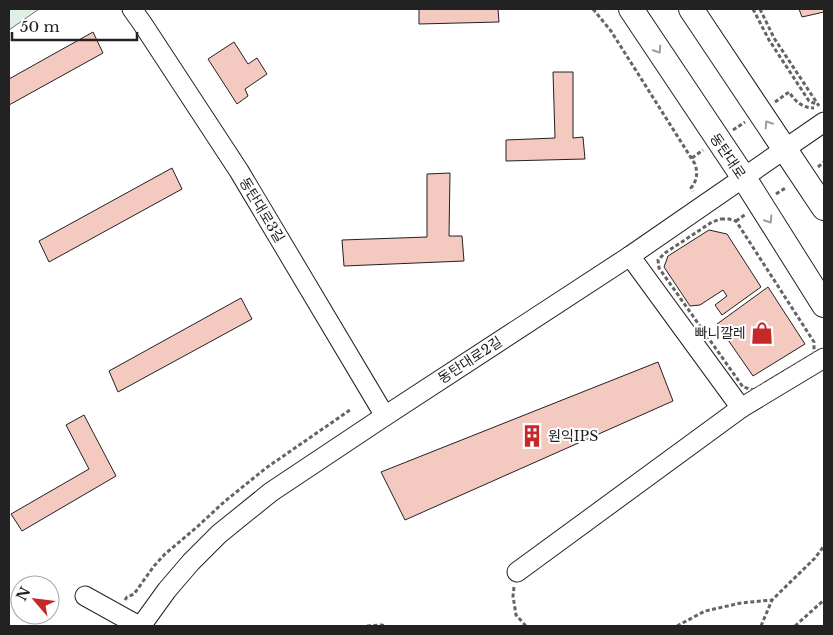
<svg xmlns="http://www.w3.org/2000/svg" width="833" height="635" font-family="'Libre Baskerville','Noto Sans KR',serif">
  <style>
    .green { fill: #e0efe3; stroke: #6f6f6f }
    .building { fill: #f3c9c0; stroke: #222 }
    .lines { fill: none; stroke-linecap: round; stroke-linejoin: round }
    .minor-casing { stroke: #222; stroke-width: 21 }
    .major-casing { stroke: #222; stroke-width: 26 }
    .path { stroke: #646464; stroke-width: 3; stroke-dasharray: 4 2.5; stroke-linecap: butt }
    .minor { stroke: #fff; stroke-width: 19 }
    .major { stroke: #fff; stroke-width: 24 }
    .oneway { stroke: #9c9c9c }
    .labels { text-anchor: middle; stroke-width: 4; stroke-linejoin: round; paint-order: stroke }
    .street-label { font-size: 14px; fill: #222; stroke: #fff }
    .poi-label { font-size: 14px; fill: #222; stroke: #fff; text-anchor: end }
  </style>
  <rect width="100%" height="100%" fill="#fff"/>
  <polygon class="green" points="9,9 39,9 9,30"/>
  <g class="building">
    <polygon points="419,9 498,9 499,22 419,24"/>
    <polygon points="799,9 824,9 824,12 802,17"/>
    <polygon points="93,32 103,53 9,105 9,79"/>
    <polygon points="234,42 248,64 257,58 267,74 245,89 248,96 237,104 208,59"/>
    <polygon points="553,72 573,72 573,138 583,137 585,159 506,161 506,140 555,138"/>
    <polygon points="172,168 182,189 49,262 39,241"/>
    <polygon points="450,173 449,236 462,236 464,261 344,266 342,240 427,237 427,174"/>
    <polygon points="709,230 727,234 761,287 722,315 715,305 727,296 723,290 700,305 690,306 664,267 668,256"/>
    <polygon points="768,287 805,344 753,376 717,324"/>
    <polygon points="241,298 252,319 118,392 109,371"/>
    <polygon points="658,362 673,401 405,520 381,472"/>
    <polygon points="84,415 116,476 22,531 11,514 89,469 66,425"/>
  </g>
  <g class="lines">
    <defs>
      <g id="minor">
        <polyline points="132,9 142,23 239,171 385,416"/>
        <polyline points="630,256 741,408"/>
        <polyline points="517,572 741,408 824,358"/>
        <polyline points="85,596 139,626"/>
        <polyline points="141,626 167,590 191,562 219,534 271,492 385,416 630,256 824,122"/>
      </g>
      <g id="major">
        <polyline points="631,9 744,178 824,305"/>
        <polyline points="691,9 824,208"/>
      </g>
    </defs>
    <use href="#minor" class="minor-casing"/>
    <use href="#major" class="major-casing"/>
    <g class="path">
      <path d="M593,9l18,22 84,133c3,10 2,16 -4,24l2,3"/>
      <polyline points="753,9 769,40 809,101 818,105"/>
      <polyline points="760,9 774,38 819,106"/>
      <path d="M775,102l14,-10c6,9 13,16 25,16"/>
      <polyline points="733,130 745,122"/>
      <polyline points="692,158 703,150"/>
      <polyline points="818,167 824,162"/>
      <polyline points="776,194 787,187"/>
      <polygon points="721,219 729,219 736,221 814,342 814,354 754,390 743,387 659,268 658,260 665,253 712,222"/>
      <polyline points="736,221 746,214"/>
      <polyline points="514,587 513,596 516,615 526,626"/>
      <polyline points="125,600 127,597 134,594 154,566 165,554 197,527 224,502 266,468 350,410"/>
      <polyline points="367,626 381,625 386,626"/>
      <polyline points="677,626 705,611 741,603 772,600 815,558 824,546"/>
      <polyline points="761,626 772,600"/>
      <polyline points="795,626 824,600"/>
    </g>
    <use href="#minor" class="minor"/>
    <use href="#major" class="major"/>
  </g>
  <defs><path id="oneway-chevron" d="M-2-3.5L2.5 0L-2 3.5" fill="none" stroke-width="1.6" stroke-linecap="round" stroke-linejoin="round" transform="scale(1.25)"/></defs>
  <g class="oneway">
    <use href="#oneway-chevron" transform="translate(658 50) rotate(57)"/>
    <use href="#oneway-chevron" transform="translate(768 124) rotate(-123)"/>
    <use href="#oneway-chevron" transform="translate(769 220) rotate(57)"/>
  </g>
  <defs>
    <symbol id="shop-bare" viewBox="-9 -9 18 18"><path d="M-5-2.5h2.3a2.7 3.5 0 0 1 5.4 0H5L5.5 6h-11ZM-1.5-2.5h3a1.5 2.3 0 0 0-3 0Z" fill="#c62828" stroke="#fff" stroke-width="2.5" paint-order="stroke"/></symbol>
    <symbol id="building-bare" viewBox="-9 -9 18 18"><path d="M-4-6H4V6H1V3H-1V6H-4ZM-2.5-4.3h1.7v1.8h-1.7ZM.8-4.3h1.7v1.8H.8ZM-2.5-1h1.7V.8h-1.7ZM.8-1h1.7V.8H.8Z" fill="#c62828" stroke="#fff" stroke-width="2.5" paint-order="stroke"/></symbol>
  </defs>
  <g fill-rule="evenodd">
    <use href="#shop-bare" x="746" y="317" width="32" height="32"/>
    <use href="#building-bare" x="516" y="420" width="32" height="32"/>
  </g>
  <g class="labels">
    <g class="street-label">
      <text transform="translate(728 156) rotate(56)" y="5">동탄대로</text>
      <text transform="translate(262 210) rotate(59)" y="5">동탄대로3길</text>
      <text transform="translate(470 360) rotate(-33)" y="5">동탄대로2길</text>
    </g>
    <g class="poi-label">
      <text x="746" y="338">빠니깔레</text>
      <text x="548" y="441" text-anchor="start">원익IPS</text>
    </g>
  </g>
  <rect width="833" height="635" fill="none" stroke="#222222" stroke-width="20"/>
  <g transform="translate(35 600) rotate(298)"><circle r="24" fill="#ffffff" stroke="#a7a7a7"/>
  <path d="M0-4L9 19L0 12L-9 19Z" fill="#c62828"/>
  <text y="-8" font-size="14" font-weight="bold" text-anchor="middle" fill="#222222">N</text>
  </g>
  <path d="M12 32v8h125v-8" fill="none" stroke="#222222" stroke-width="2.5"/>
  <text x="20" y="32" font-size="15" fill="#222222" stroke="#ffffff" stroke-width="4" paint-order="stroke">50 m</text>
</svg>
